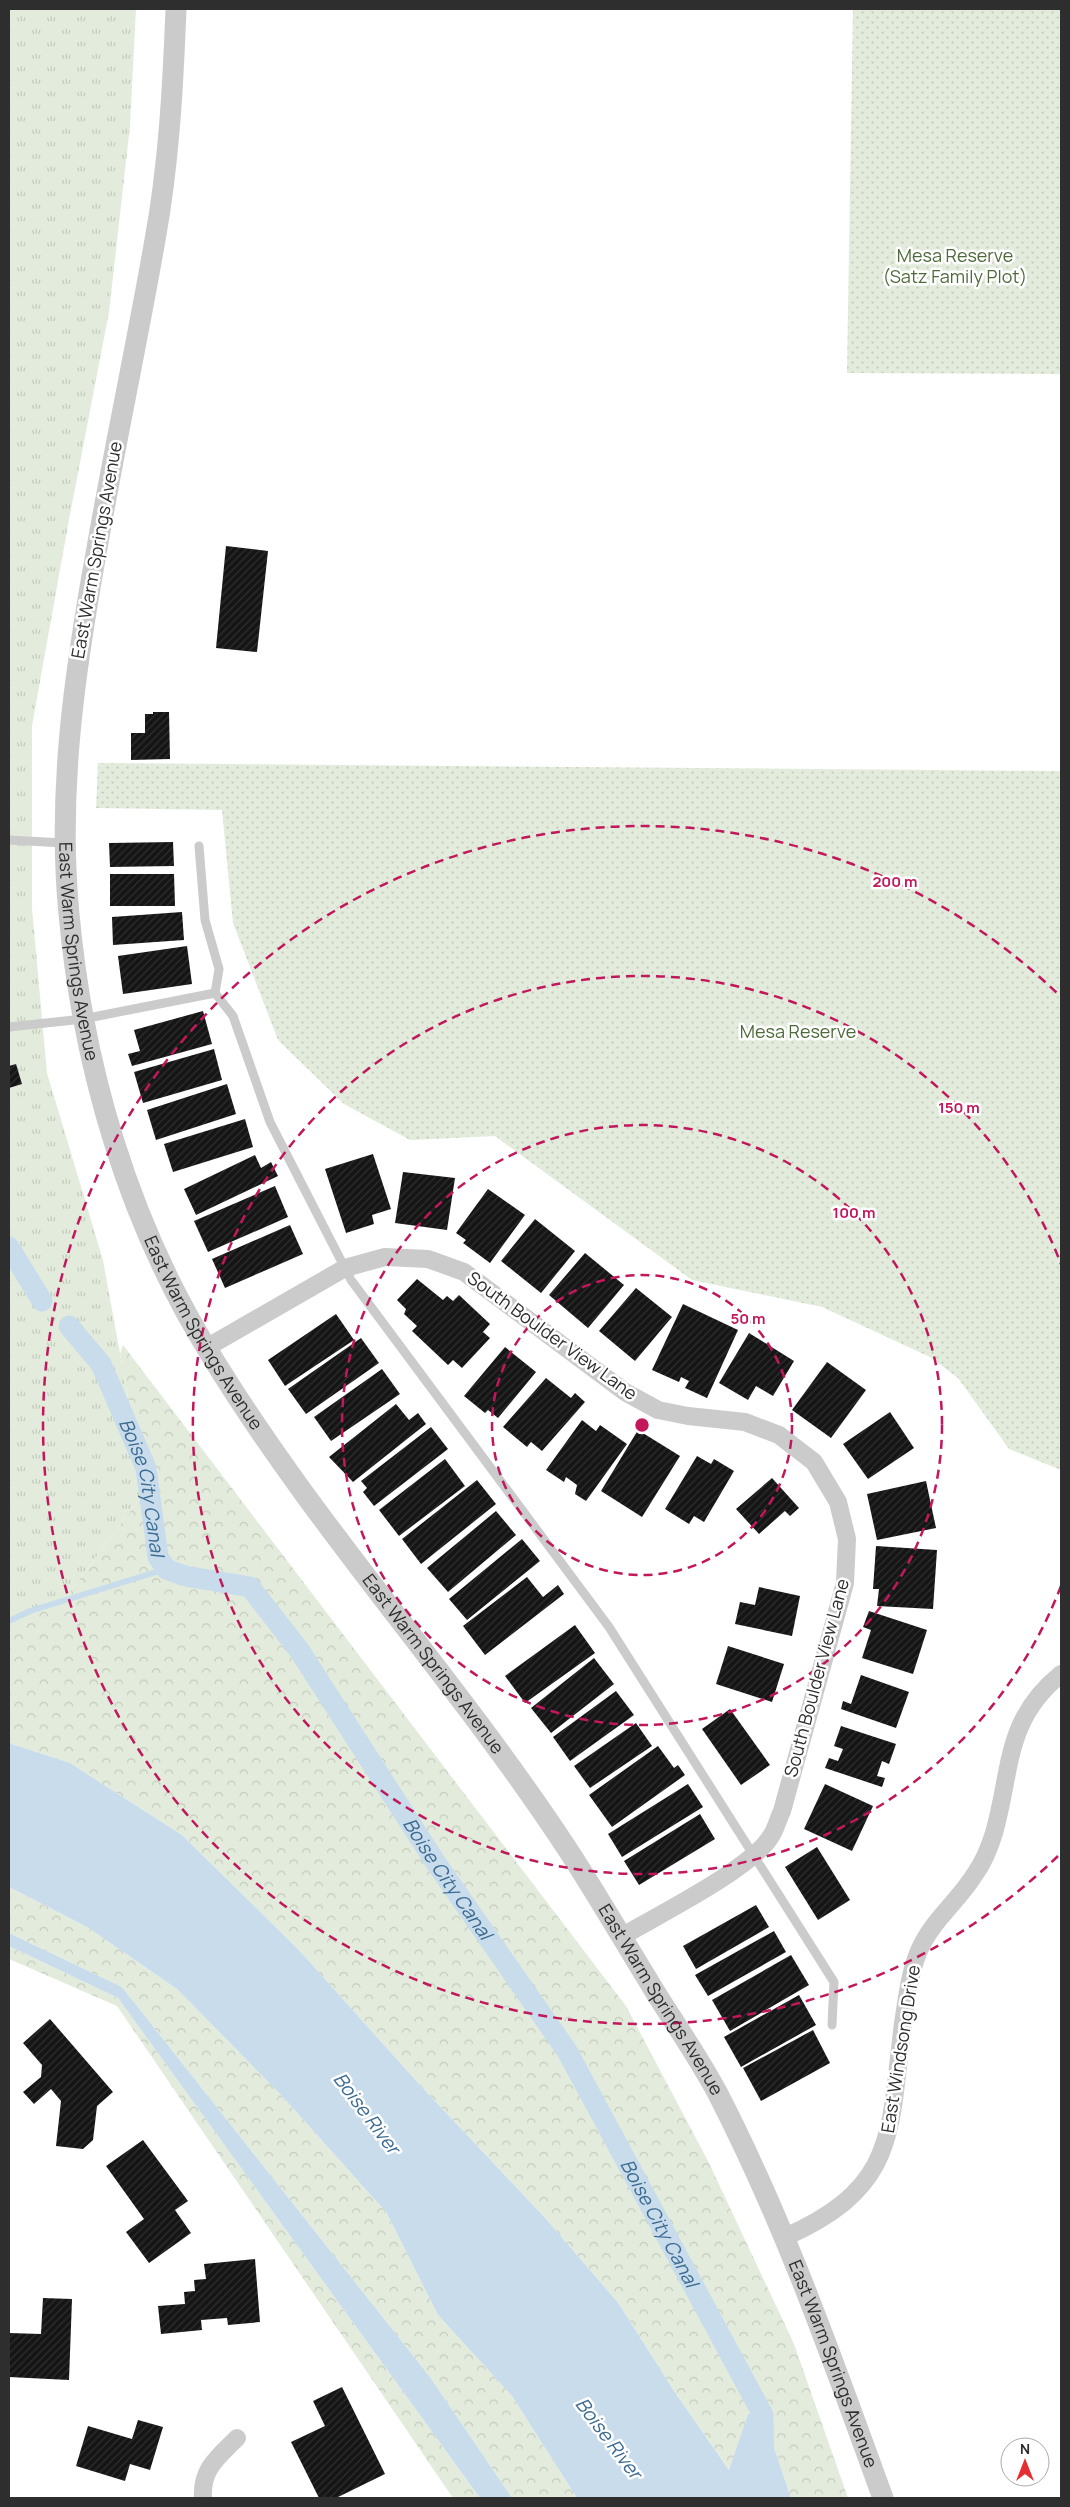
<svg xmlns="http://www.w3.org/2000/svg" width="1070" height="2507" font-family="Manrope,sans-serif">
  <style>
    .grass { fill: url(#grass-tufts) }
    .forest { fill: url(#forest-crowns) }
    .park { fill: url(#park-dots) }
    .water { fill: #c8dcec }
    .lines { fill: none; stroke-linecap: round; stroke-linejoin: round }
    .stream { stroke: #c8dcec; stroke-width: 6 }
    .canal { stroke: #c8dcec; stroke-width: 21 }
    .building { fill: url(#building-hatch) }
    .service { stroke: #cbcbcb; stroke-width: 9 }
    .minor { stroke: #cbcbcb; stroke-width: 18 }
    .tertiary { stroke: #cbcbcb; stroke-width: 21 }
    .ring { fill: none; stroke: #c2185b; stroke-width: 2.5; stroke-dasharray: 9 6 }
    .labels { text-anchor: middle; stroke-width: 5; stroke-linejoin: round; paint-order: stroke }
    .park-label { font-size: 18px; fill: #4e6a3b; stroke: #fff }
    .street-label { font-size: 18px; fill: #2e2e2e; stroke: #fff }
    .water-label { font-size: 19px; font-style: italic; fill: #3c6b91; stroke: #fff }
    .centre { fill: #c2185b; stroke: #fff; stroke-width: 2.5 }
    .ring-label { font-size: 15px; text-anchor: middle; font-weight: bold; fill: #c2185b; stroke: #fff; stroke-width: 5; stroke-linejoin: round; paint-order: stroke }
  </style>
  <defs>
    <pattern id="grass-tufts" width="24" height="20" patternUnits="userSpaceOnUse" patternTransform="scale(1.25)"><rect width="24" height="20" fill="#e3ecdc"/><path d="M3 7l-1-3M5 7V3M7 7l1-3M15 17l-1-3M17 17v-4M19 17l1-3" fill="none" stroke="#c3cbbd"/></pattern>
    <pattern id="forest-crowns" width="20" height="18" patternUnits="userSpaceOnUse" patternTransform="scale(1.25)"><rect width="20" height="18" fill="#e3ecdc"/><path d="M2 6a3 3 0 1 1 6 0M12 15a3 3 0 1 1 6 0" fill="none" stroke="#c3cbbd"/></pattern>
    <pattern id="park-dots" width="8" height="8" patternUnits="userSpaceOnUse" patternTransform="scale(1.25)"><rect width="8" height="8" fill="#e3ecdc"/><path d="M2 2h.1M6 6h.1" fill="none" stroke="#c3cbbd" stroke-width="1.8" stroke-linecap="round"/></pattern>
    <pattern id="building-hatch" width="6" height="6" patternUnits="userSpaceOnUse" patternTransform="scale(1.25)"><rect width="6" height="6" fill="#151515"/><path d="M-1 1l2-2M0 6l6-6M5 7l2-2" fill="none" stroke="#2f2f2f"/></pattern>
  </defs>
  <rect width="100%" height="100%" fill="#fff"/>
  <polygon class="grass" points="9,9 136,9 130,126 109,312 68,525 32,726 32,908 47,1073 103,1260 145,1491 65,1599 9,1618"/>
  <g class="forest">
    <polygon points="123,1345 626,2006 708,2161 794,2344 848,2498 791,2498 763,2415 748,2414 730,2471 674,2391 619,2304 547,2220 419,2084 298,1949 182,1835 70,1763 9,1743 9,1618 65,1599 145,1491 120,1354"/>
    <polygon points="9,1887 87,1927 177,1989 282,2096 386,2212 438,2315 512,2396 577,2498 512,2498 430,2377 122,1987 9,1933"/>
    <polygon points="9,1946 118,1998 480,2498 453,2498 117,2006 9,1959"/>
  </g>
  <g class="park">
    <polygon points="853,9 1061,9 1061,374 847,373"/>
    <polygon points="98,763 1061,771 1061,1470 1009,1449 958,1378 930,1357 822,1307 692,1280 495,1136 410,1140 344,1104 278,1040 233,923 222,810 96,808"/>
  </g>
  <g class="water">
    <polygon points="9,1743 70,1763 182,1835 298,1949 419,2084 547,2220 619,2304 674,2391 729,2470 748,2414 763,2415 791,2498 577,2498 512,2396 438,2315 386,2212 282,2096 177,1989 87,1927 9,1887"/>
    <polygon points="9,1933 122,1987 430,2377 512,2498 480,2498 118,1998 9,1946"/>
  </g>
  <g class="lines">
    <polyline class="stream" points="9,1621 30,1611 166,1569"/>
    <g class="canal">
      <polyline points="9,1247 42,1301"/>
      <path id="s1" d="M69,1326l32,38 45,104 12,89 8,12 19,7 65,11 49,63 137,213 131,188 196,364 1,83"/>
    </g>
  </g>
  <g class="building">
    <polygon points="226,546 268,551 257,652 216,648"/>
    <polygon points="153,712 169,712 170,759 131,760 131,733 145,733 145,714 153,714"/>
    <polygon points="173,842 174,866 110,867 109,843"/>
    <polygon points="110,874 174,874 175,906 110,906"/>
    <polygon points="182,912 184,940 113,945 112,917"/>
    <polygon points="187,946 192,984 123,994 118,956"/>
    <polygon points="203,1011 212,1044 132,1066 128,1054 140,1051 134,1030"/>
    <polygon points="214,1049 222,1080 143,1103 134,1072"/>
    <polygon points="16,1064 22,1084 9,1088 9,1066"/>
    <polygon points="227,1084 236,1114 156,1140 147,1110"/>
    <polygon points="245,1119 253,1147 173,1172 164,1144"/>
    <polygon points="373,1154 391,1209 372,1215 374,1224 346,1233 325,1169"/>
    <polygon points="255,1155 261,1168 271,1162 278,1176 196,1215 184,1189"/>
    <polygon points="403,1172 455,1178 447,1230 395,1223"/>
    <polygon points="275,1186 288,1217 208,1252 194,1221"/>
    <polygon points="488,1189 525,1215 490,1263 463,1243 466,1240 456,1233"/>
    <polygon points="535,1219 575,1251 541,1293 501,1261"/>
    <polygon points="290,1225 303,1254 225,1288 212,1259"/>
    <polygon points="585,1253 624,1285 588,1328 549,1295"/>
    <polygon points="417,1279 443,1300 447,1296 453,1301 459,1295 490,1324 483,1332 490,1338 462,1368 453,1360 448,1365 412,1331 417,1326 404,1314 406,1309 397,1300"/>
    <polygon points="636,1288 672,1317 635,1361 599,1331"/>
    <polygon points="683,1304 738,1330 707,1398 685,1388 689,1381 681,1377 679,1382 652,1370"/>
    <polygon points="336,1314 354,1340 285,1386 268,1360"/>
    <polygon points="749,1333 794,1361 773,1396 756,1386 748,1400 719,1383"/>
    <polygon points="361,1338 379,1363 306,1414 288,1389"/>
    <polygon points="505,1347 536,1372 498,1418 488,1410 485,1413 464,1396"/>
    <polygon points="827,1362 866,1390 831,1438 792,1410"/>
    <polygon points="382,1369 400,1394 331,1441 314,1417"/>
    <polygon points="546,1378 571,1398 575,1393 585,1402 542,1451 531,1442 527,1447 503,1427"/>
    <polygon points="396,1404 409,1420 418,1413 426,1424 353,1482 329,1457"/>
    <polygon points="890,1412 914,1448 868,1479 843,1444"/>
    <polygon points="582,1420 596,1431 600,1425 627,1444 586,1501 575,1494 577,1485 566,1477 564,1482 546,1470"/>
    <polygon points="431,1427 448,1449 374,1506 363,1492 367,1488 361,1481"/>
    <polygon points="638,1430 680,1456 642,1517 601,1491"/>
    <polygon points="697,1456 711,1464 714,1459 734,1471 704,1522 694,1516 689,1524 665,1509"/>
    <polygon points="445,1459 465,1486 399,1536 379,1510"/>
    <polygon points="772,1478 799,1508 790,1516 785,1511 759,1534 736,1509"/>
    <polygon points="477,1480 496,1504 421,1564 402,1539"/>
    <polygon points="926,1481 936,1528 877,1540 867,1494"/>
    <polygon points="496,1511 516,1535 448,1592 427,1568"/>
    <polygon points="522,1539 540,1561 467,1620 449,1599"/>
    <polygon points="876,1546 937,1550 933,1609 877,1606 879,1589 873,1589"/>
    <polygon points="527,1577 543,1597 558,1585 564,1594 485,1655 463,1626"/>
    <polygon points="759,1587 800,1596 792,1636 735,1624 740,1602 755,1605"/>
    <polygon points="869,1611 927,1630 913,1674 862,1658 871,1630 863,1627"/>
    <polygon points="575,1625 595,1653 525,1703 505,1676"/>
    <polygon points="728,1646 784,1664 772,1702 716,1684"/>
    <polygon points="594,1658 614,1684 551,1733 531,1708"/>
    <polygon points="861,1675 909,1692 896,1728 841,1709 843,1701 851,1704"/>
    <polygon points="616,1691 634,1715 570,1761 553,1737"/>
    <polygon points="730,1709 770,1765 741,1785 702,1729"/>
    <polygon points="636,1723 652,1746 590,1788 574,1766"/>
    <polygon points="841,1726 896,1744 889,1764 882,1761 877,1776 885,1778 882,1787 825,1768 829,1758 838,1761 843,1749 834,1746"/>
    <polygon points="658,1746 674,1768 678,1765 685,1775 612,1827 589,1795"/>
    <polygon points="688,1784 703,1807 622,1857 608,1834"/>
    <polygon points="825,1784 873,1806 852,1851 804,1829"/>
    <polygon points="700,1814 715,1839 639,1885 624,1861"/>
    <polygon points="817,1847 850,1900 818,1920 785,1867"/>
    <polygon points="756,1905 769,1927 696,1969 683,1946"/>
    <polygon points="774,1931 786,1952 708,1996 695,1975"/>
    <polygon points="791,1955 809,1985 730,2031 712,2000"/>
    <polygon points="799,1995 816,2025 741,2067 724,2037"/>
    <polygon points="50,2019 113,2092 97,2106 93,2140 83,2149 56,2146 61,2101 51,2089 34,2104 23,2092 41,2077 42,2065 23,2043"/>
    <polygon points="813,2030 830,2063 761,2101 743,2068"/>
    <polygon points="143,2140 188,2201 175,2210 191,2233 149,2263 126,2232 144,2219 106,2166"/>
    <polygon points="255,2259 260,2322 228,2325 227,2318 201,2320 202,2330 161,2334 158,2306 185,2304 184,2292 195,2291 194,2280 206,2279 204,2264"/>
    <polygon points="43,2298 72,2299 69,2380 9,2377 9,2333 41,2334"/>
    <polygon points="342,2387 385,2474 336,2498 319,2498 291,2442 325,2426 313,2401"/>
    <polygon points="138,2420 163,2427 150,2470 130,2464 125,2481 76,2466 88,2426 132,2439"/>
  </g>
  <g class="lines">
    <g class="service">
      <polyline points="9,840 64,843"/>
      <polyline points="199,846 205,920 219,969 215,993 233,1016 270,1122 351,1280 609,1627 834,1982 832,2025"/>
      <polyline points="9,1027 83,1019 215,993"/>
    </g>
    <g class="minor">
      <path d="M206,1348l139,-80 40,-11 43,2 36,13 161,120 33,18 30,6 57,6 34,13 35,27 24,40 9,37 -2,44 -63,228c-4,8 -6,18 -11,25 -18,32 -115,80 -150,101"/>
      <path d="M785,2237c113,-50 104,-104 118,-214 4,-24 6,-47 15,-70 13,-32 39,-50 57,-79 8,-11 15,-28 19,-41 18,-63 10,-113 67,-159"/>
      <path d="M203,2498c-2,-29 15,-41 34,-60"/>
    </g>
    <path class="tertiary" id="s2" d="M176,9c-3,77 -7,154 -21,231 -18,103 -40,205 -58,308 -22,121 -40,243 -28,366 14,153 59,307 140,438 106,175 247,327 359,498 30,46 57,93 86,140 21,34 45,68 64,104 67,130 115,267 165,404"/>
  </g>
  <g class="ring">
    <circle cx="642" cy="1425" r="150"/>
    <circle cx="642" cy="1425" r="300"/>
    <path d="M1061 1586A449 449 0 1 1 1061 1264"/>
    <path d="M1058 1856A599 599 0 1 1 1058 994"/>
  </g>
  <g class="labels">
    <g class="park-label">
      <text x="955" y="262">Mesa Reserve<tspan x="955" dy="21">(Satz Family Plot)</tspan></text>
      <text x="798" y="1038">Mesa Reserve</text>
    </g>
    <g class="street-label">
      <text transform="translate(97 550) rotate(-80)" y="6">East Warm Springs Avenue</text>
      <text dy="6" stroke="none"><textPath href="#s2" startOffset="952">East Warm Springs Avenue</textPath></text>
      <text dy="6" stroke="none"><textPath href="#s2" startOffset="1358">East Warm Springs Avenue</textPath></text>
      <text transform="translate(552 1336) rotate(36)" y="6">South Boulder View Lane</text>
      <text dy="6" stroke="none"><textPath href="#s2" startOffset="1762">East Warm Springs Avenue</textPath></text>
      <text transform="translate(817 1678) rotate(-75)" y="6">South Boulder View Lane</text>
      <text dy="6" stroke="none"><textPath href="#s2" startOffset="2168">East Warm Springs Avenue</textPath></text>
      <text transform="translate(901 2049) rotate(-81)" y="6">East Windsong Drive</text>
      <text dy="6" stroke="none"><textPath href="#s2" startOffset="2572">East Warm Springs Avenue</textPath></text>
    </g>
    <g class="water-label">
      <text dy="7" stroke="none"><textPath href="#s1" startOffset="181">Boise City Canal</textPath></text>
      <text dy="7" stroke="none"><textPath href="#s1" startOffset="706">Boise City Canal</textPath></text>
      <text transform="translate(367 2113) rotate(53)" y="7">Boise River</text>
      <text dy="7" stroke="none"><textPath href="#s1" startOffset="1111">Boise City Canal</textPath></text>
      <text transform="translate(609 2438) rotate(53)" y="7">Boise River</text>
    </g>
  </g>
  <circle cx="642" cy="1425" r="8" class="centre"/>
  <g class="ring-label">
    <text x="895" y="887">200 m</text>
    <text x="959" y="1113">150 m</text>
    <text x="854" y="1218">100 m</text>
    <text x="748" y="1324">50 m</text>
  </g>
  <rect width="1070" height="2507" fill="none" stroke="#2e2e2e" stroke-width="20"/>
  <g transform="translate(1025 2462)"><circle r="24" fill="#ffffff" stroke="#ababab"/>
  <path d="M0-4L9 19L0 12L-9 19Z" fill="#e62f32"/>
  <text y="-8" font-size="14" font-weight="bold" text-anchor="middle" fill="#2e2e2e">N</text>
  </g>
</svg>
